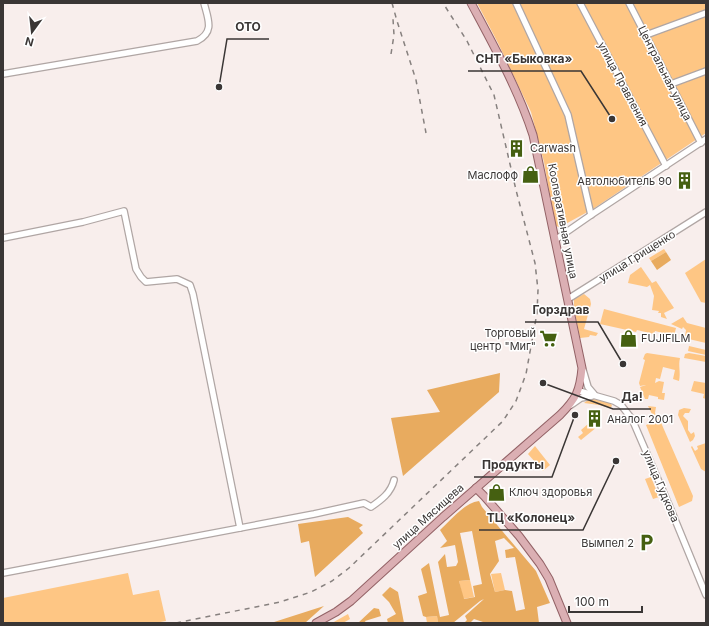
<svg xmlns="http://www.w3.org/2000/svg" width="709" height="626" font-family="Inter,sans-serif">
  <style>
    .green { fill: #fec684 }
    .forest { fill: #e8ab5f; fill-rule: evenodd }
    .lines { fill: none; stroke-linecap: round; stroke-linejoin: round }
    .minor-casing { stroke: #b0a6a4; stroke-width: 8 }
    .major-casing { stroke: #936266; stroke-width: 9 }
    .minor { stroke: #fff; stroke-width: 5.5 }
    .major { stroke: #dbafb3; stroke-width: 7 }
    .rail { stroke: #87817f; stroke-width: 1.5; stroke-dasharray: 5 5; stroke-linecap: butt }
    .labels { text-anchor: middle; stroke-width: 3; stroke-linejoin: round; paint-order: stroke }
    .street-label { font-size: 11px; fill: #3a3635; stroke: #fff }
    .poi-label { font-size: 11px; fill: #3a3635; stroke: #fff; text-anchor: start }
    .leader { fill: none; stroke: #3a3635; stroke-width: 1.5 }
    .callout-dot { fill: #3a3635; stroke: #fff; stroke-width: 1.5 }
    .callout-label { font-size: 12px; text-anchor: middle; font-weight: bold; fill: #3a3635; stroke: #fff; stroke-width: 3; stroke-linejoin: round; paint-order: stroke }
  </style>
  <rect width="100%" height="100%" fill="#f8eeec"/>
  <g class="green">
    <polygon points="477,3 706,3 706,133 593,209 560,227 555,226 544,162 531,112 498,43"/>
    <polygon points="664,249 666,252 651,261 649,258"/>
    <polygon points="706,259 706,303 701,302 685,273"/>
    <polygon points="641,267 652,283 656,281 674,308 664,313 667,319 661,317 661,313 658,313 659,311 652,310 654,296 650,285 647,287 628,283 630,275"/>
    <polygon points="584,294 590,299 591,304 584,329 598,333 596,336 590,335 589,337 580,338 574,308 574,299"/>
    <polygon points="604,309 676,328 674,336 655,331 654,334 637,330 636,332 600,324"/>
    <polygon points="683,317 687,323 706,328 706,343 680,337 680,335 685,336 686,330 683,327 682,329 671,324"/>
    <polygon points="689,346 706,350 706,355 688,351"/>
    <path d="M647,353l33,5c-2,8 1,14 -1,23l-6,-2 2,-9 -12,-3 -3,12 -4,-1 -1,5 4,-2 5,1 -2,11h3l-1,7 -6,-1v-2l-9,-2 -1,4h-3l-5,-12 6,-2 -6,1 -1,-3 6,-23 -2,-1 2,-5z"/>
    <polygon points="689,353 706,356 706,362 684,358 685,354"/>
    <polygon points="694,381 706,383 706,399 703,398 704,394 691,391"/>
    <polygon points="593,399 611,403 612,406 610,408 599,405 584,403 588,400"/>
    <polygon points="648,406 656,407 655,413 657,418 659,418 693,496 692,501 679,507 646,425 653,422 655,420"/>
    <polygon points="684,408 691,409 689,413 685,413 683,416 688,421 688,430 691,434 694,432 695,436 693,440 690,442 678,415 679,410"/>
    <polygon points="588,424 597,427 581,440 578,437 583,433 581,430"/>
    <polygon points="706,443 706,472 701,469 691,447 692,446 695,451 698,449 697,446"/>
    <polygon points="535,446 550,465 543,471 528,454"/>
    <polygon points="651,477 659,497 653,499 645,479"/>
    <polygon points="128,573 133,595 159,590 166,621 155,623 3,623 3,598"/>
    <polygon points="501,573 505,590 495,592 491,574"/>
    <polygon points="470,580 474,597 463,599 459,581"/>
    <polygon points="348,614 350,619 343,623 332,623"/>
    <polygon points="437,616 438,623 427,623 426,617"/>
  </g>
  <g class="forest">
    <polygon points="666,252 671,260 657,270 651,261"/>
    <polygon points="500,373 499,392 403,476 391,418 440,412 427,390"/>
    <path d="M479,501l3,6 54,64 14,32 -13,4 2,16h-55l-1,-1 -9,-3 -4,4h-6l3,-3 -2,-4 19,-17 -4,2 -27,22h-15l-1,-7 -11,1 -3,-1 -5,-20 9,-3 -6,-24 8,-6 11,54 9,-2 -11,-53 7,-8 2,13 9,-1 2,-4 -3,-17 -15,3 7,-7 -7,-11c11,-10 24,-27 39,-29zM472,531l10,53 -9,2 2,11 -11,2 -5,-18 11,-1 -10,-47zM504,538l10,10 -9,2 1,8 9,-1 10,52 -9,2 -4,-20 -7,-1 -10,2 -5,-18 9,-13 -4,-20z"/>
    <polygon points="348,517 363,525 359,528 363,533 315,577 309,541 301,543 298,524"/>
    <polygon points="390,587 398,592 404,623 388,623 387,619 396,614 389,602 382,595"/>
    <polygon points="324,606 305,623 271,623"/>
    <polygon points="374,608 379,609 381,616 365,621 366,623 358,623"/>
  </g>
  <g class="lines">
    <defs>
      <g id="minor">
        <polyline points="516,3 568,115 591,215"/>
        <polyline points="580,3 666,166"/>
        <polyline points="629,3 701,143"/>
        <polyline points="646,35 706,13"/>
        <path d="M3,74l194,-33c18,-9 11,-22 7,-38"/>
        <polyline points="671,84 706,71"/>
        <polyline points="3,238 83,222 124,211 136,269 141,277 146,282 177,279 190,285 193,294 240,528"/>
        <polyline points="555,240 591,215 706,139"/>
        <polyline points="568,299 706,212"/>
        <polyline points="583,370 588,387 594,394"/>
        <polyline points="579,391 614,401 621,405 632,419 669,505 706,595"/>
        <polyline points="571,405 581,398 592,396"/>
        <path d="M3,573l311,-59 50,-11 7,4c10,-7 20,-14 23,-27"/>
      </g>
      <g id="major">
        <polyline points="476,488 484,496 519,536 540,564 549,579 567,623"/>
        <path d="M316,623l20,-11 15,-11 92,-84 117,-102c16,-16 20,-24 22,-47l-49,-233c-15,-46 -39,-89 -62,-132"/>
      </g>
    </defs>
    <use href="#minor" class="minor-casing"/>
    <use href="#major" class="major-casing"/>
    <use href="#minor" class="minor"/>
    <use href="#major" class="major"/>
    <g class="rail">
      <polyline points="392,3 397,21 416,80 426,133"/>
      <polyline points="391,54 394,35 393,19"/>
      <polyline points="176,623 280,602 311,592 332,581 349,568 503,421 516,401 526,374 537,313 538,290 535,263 516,190 494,95 467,41 443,3"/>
    </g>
  </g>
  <defs>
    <symbol id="building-bare" viewBox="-9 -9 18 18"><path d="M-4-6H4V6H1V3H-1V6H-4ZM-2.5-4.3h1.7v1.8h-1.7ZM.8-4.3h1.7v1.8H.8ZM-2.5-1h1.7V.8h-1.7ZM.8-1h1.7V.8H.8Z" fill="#456011" stroke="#fff" stroke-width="2.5" paint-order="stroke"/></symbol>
    <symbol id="shop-bare" viewBox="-9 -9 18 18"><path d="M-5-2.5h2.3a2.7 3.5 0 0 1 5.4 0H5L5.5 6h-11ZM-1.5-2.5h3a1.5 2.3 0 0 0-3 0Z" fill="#456011" stroke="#fff" stroke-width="2.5" paint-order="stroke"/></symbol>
    <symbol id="supermarket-bare" viewBox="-9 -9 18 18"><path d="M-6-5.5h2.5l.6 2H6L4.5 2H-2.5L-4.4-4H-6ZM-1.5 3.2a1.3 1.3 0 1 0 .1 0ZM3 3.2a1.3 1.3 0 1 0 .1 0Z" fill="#456011" stroke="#fff" stroke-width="2.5" paint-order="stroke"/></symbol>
    <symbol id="parking-bare" viewBox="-9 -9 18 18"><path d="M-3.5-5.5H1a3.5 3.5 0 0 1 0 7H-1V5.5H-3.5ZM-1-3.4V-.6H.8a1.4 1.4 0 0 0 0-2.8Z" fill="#456011" stroke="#fff" stroke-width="2.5" paint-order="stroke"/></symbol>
  </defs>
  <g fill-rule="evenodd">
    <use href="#building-bare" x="504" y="136" width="25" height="25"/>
    <use href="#shop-bare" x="518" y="162" width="25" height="25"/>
    <use href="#building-bare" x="672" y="168" width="25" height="25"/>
    <use href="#shop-bare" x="616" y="326" width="25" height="25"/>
    <use href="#supermarket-bare" x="536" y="326" width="25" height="25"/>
    <use href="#building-bare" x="582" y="406" width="25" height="25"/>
    <use href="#shop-bare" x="484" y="480" width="25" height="25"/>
    <use href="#parking-bare" x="634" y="530" width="25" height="25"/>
  </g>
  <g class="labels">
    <g class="street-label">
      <text transform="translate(665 73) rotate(63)" y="4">Центральная улица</text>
      <text transform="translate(623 84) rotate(62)" y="4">улица Правления</text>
      <text transform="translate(563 221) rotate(79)" y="4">Кооперативная улица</text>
      <text transform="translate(637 256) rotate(-32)" y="4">улица Грищенко</text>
      <text transform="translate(661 486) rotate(67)" y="4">улица Гудкова</text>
      <text transform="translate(428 516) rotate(-42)" y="4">улица Мясищева</text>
    </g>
    <g class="poi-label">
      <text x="530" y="152">Carwash</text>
      <text x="518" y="179" text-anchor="end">Маслофф</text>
      <text x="672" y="185" text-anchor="end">Автолюбитель 90</text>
      <text x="536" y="337" text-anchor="end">Торговый<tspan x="536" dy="13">центр "Миг"</tspan></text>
      <text x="641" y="342">FUJIFILM</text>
      <text x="607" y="423">Аналог 2001</text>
      <text x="509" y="496">Ключ здоровья</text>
      <text x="634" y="547" text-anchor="end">Вымпел 2</text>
    </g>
  </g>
  <path class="leader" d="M219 87L227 39H269M612 119L581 71H468M623 364L598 322H525M543 383L613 409H651M575 415L552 477H474M616 461L583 530H479"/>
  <g class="callout-dot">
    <circle cx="219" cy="87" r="4"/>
    <circle cx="612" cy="119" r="4"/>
    <circle cx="623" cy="364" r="4"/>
    <circle cx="543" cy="383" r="4"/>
    <circle cx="575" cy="415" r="4"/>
    <circle cx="616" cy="461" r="4"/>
  </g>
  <g class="callout-label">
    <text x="248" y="31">ОТО</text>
    <text x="524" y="63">СНТ «Быковка»</text>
    <text x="561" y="314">Горздрав</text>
    <text x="632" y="401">Да!</text>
    <text x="513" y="469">Продукты</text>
    <text x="531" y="522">ТЦ «Колонец»</text>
  </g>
  <rect width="709" height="626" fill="none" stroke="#3a3635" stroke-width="8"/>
  <g transform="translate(32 32) rotate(195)" stroke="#ffffff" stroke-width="3" paint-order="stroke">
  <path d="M0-3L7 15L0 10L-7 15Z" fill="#3a3635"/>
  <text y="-6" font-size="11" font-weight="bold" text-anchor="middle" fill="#3a3635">N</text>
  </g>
  <path d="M569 606v6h73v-6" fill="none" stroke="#3a3635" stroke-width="2"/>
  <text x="575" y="606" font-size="12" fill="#3a3635" stroke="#ffffff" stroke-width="3" paint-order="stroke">100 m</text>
</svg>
